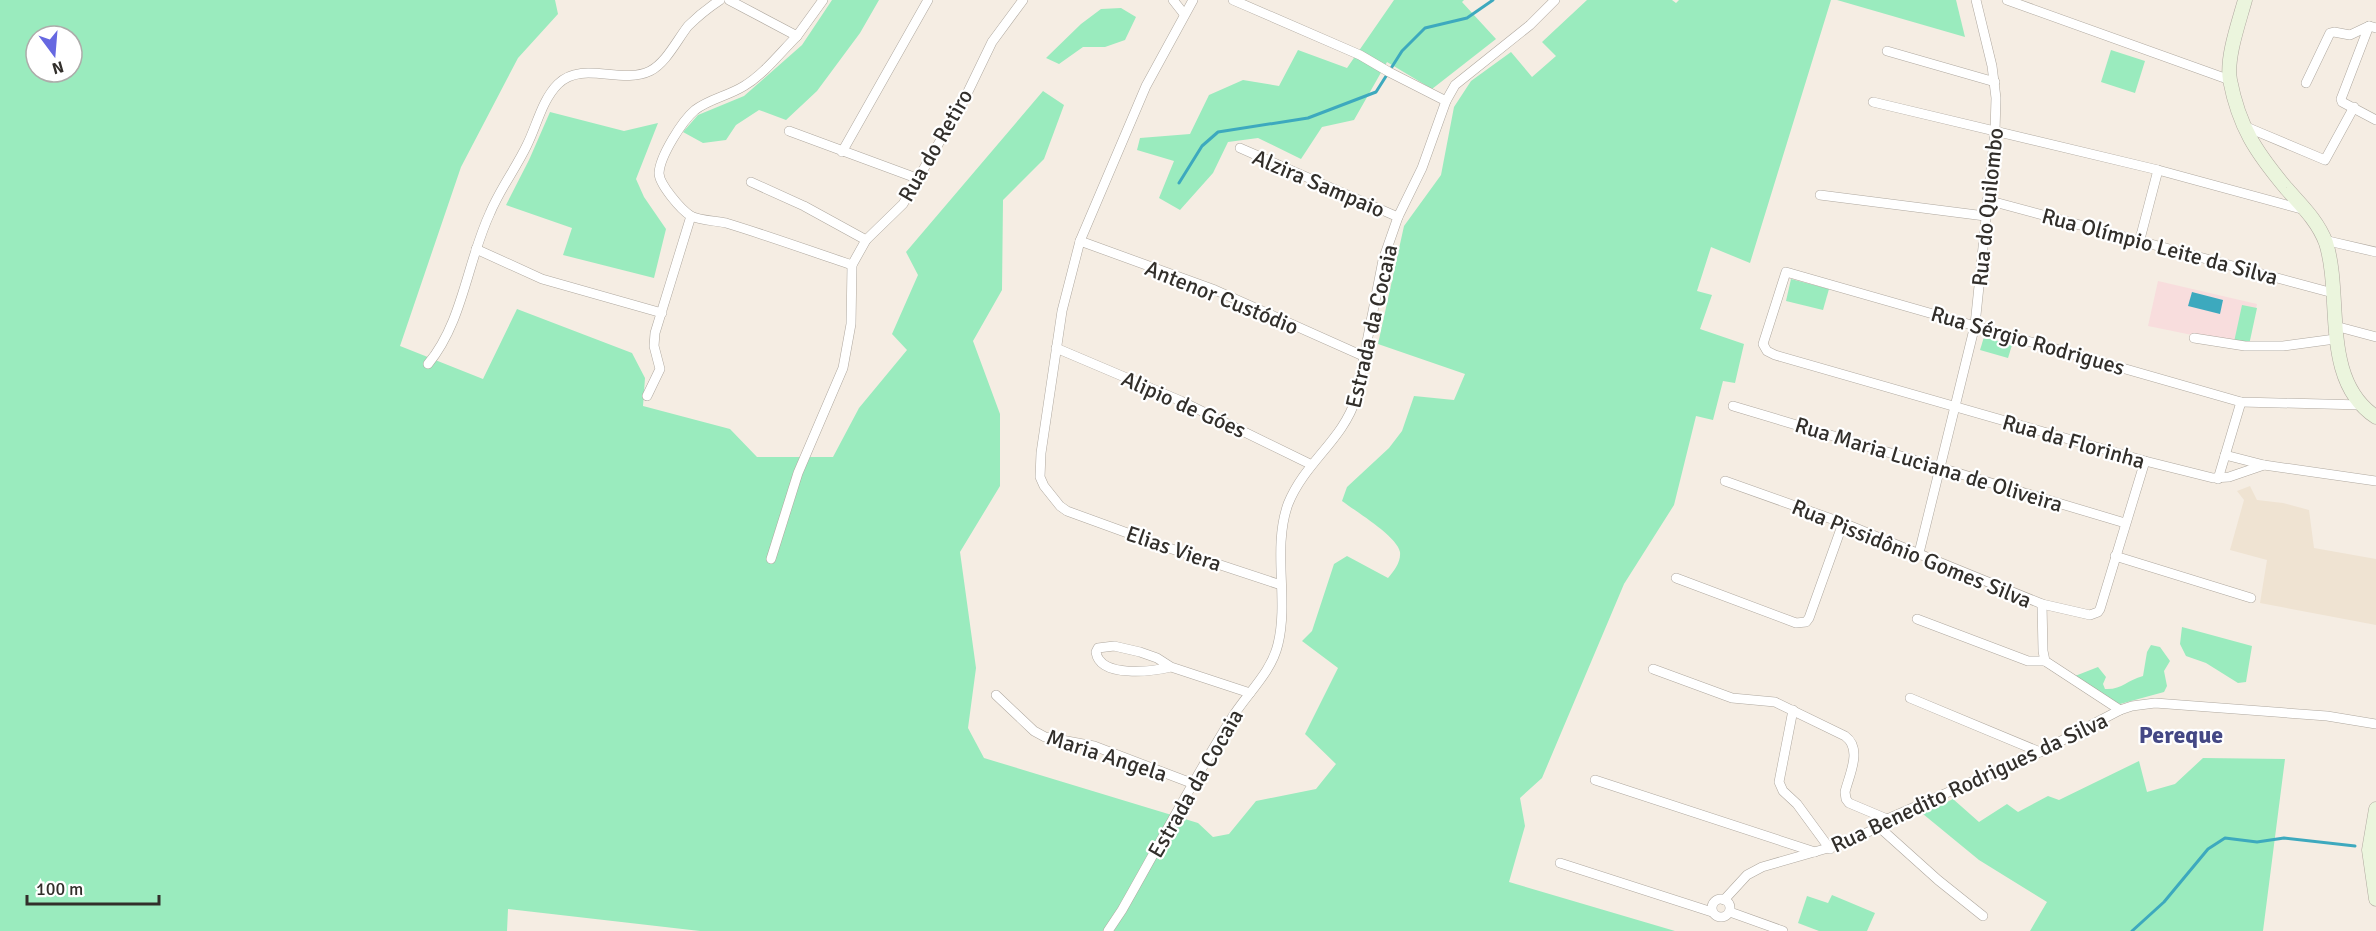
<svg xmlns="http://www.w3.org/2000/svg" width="2376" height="931" font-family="Signika,sans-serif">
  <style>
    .built { fill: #efe3d2 }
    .education { fill: #f8dddd }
    .green { fill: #9aebbe; fill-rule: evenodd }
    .water { fill: #3da9be }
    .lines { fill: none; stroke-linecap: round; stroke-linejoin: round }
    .stream { stroke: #3da9be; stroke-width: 3 }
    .minor-casing { stroke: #afa89f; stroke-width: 10 }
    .secondary-casing { stroke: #afa89f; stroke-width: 15 }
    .minor { stroke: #fff; stroke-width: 9 }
    .secondary { stroke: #ebf5dd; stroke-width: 14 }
    .labels { text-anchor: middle; stroke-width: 4.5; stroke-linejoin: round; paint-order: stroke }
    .street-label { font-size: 22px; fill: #322f2b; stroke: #fff }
    .neighbourhood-label { font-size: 24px; font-weight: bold; fill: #444885; stroke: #fff }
  </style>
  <rect width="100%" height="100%" fill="#f5ede3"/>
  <polygon class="built" points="2250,486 2257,500 2283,503 2309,510 2314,548 2376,559 2376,625 2260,603 2267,560 2230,550 2244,500 2237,491"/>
  <polygon class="education" points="2158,281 2257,304 2246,346 2148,326"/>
  <g class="green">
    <path d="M0,0h555l3,14 -40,44 -57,109 -61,179 83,33 34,-70 115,44 13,25 -2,28 87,23 27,28h76l26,-49 48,-58 -15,-16 26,-59 -12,-23 137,-161 21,14 -20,54 -41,41 -1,90 -29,51 27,73v72l-40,66 16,116 -8,60 16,30 214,65 15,14 16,-3 27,-33 60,-12 20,-25 -31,-30 33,-66 -36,-27 10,-10 22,-67 13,-8 41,22c6,-7 13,-16 12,-26 -3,-16 -45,-41 -58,-51l5,-14 42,-39 13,-17 12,-35 40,4 11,-26 -87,-30 26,-118 37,-51 13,-68 17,-26 40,-29 21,25 24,-21 -14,-14 45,-42h85l4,3 3,-3h152l-81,263 -39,-16 -14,44 15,4 -12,34 44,15 -9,39 -12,-2 -10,39 -17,-4 -22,89 -50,79 -82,194 -22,20 5,28 -16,56 166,49h-975l-192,-22 -1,22h-507zM36,36h36v36h-36z"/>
    <polygon points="832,0 879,0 860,33 817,91 786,120 759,110 736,125 726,140 703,143 683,132 698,115 744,96 802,45"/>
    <polygon points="1394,0 1464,0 1462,2 1496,39 1432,89 1387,62 1354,120 1322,127 1301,159 1258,138 1228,142 1213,173 1180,210 1159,198 1174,161 1137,150 1140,138 1190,134 1209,95 1243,80 1279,86 1298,50 1347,68"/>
    <polygon points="1837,0 1956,0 1965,37"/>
    <polygon points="1121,8 1136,17 1125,40 1105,47 1083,47 1059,64 1046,58 1081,24 1101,9"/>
    <polygon points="2111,50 2145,61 2135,93 2101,82"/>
    <polygon points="550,112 624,131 658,123 636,179 644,197 666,229 654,278 563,255 572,228 506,205 529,160"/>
    <polygon points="1791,279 1829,289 1823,310 1786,301"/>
    <polygon points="2242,305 2257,308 2249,345 2234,342"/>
    <polygon points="1984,337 2012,345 2008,358 1980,350"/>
    <polygon points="2182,627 2252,646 2246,682 2238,683 2206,663 2186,656 2180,644"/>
    <path d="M2151,645l9,2 10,14 -6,10 3,15 -3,6 -44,12 -10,-3 -35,-25 23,-9 8,10 -3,7 2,5c17,1 22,-9 38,-13l4,-24z"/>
    <polygon points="2203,758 2285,759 2263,931 2030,931 2047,902 1979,860 1923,814 1953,799 1979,822 2007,804 2018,812 2048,796 2059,800 2139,761 2147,792 2175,784"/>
    <polygon points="1832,895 1875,913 1867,931 1819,931 1798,923 1807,896 1828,903"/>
  </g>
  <polygon class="water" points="2192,292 2223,300 2220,314 2188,306"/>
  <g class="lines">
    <g class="stream">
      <polyline points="1179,183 1202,146 1218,132 1308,118 1376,92 1402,51 1425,28 1467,18 1493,0"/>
      <polyline points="2132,931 2164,902 2208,849 2225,838 2257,842 2284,838 2355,846"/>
    </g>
    <defs>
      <g id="minor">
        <polyline points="729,0 797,36 823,0"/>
        <polyline points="1173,0 1184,14"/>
        <polyline points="1193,0 1146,86 1080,241 1062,311 1041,453 1040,477 1044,486 1060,506 1067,511 1166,547 1281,585"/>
        <polyline points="1233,0 1360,55 1389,72 1446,101"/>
        <polyline points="2007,0 2230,80"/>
        <polyline points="2369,26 2341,99 2342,102 2376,120"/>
        <path d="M797,36c-17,17 -33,38 -53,50 -16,10 -35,13 -49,24 -13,11 -35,46 -36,63 0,11 22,37 32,43 7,4 26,5 35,7 43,13 84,28 126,42"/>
        <polyline points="1887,51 1995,82"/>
        <polyline points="2306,83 2330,33 2334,32 2350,35 2369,26 2376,28"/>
        <polyline points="1873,102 2158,170 2305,210"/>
        <polyline points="2244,126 2325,160 2354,107"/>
        <polyline points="789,131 919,179"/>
        <polyline points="1240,148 1398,217"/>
        <polyline points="842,152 928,0"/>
        <polyline points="751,182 804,206 866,240"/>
        <polyline points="1820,195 1985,216"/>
        <polyline points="1987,200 2333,293"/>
        <polyline points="2140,239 2158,170"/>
        <polyline points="2324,240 2376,252"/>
        <polyline points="1080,241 1215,290 1363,356"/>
        <polyline points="476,249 542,279 662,313"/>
        <polyline points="2335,326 2376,337"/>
        <polyline points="2194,338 2245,346 2283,346 2335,339"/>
        <polyline points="1056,348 1181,401 1310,464"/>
        <path d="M428,364c35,-42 39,-102 62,-151 10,-24 26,-45 37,-68 10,-20 15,-45 31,-61 24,-24 63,1 92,-13 16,-8 27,-31 38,-45 10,-10 20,-18 32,-26"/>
        <polyline points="647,396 660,369 654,346 655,333 691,216"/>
        <polyline points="2362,405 2241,402 1786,272 1763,344 1767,351 1775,355 2145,461 2213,478 2229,477 2264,465 2376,481"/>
        <polyline points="1733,406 2125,523"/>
        <polyline points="2225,455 2264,465"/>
        <polyline points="2218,479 2241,402"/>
        <polyline points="1725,481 1843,523 2042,604 2090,615 2098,612 2100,609 2145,461"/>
        <polyline points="1919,553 1975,325 1995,131 1996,98 1992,66 1976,0"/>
        <polyline points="2115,556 2251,598"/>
        <polyline points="771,559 798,473 843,368 851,324 852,265 866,240 903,204 963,102 992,42 1023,0"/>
        <polyline points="1676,578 1796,623 1806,622 1809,618 1843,523"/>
        <polyline points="2042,604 2043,651 2045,661 2120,710"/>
        <polyline points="1917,619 2028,661 2045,661"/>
        <path d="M1171,667c-17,4 -71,12 -75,-15l2,-4 16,-2 26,6 17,6 14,9 79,26"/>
        <path d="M1653,669l79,29 43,4 70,34c18,13 4,39 0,56l1,7 3,4 38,16"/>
        <polyline points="996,695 1034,731 1045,737 1094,746 1194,784"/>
        <polyline points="1910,698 2040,752"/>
        <polyline points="1793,710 1779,782 1783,791 1797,804 1830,849"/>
        <polyline points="1595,780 1815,852"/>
        <polyline points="1879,827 1938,880 1983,916"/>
        <polyline points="1560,863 1712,912"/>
        <circle cx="1721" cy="908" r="9"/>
        <polyline points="1724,900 1747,875 1762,867 1842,844 1879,827 1887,819 2040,752 2120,710 2132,706 2155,703 2327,716 2376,724"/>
        <polyline points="1730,912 1783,931"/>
        <path d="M1108,931l14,-21c36,-63 70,-128 108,-189 15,-26 41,-47 48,-77 11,-45 -6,-95 10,-140 17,-42 55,-64 68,-106l27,-138 15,-43 24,-49 24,-67 9,-16 75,-60 25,-25"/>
      </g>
      <g id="secondary">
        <path d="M2245,0c-6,22 -19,58 -15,80 9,47 26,72 56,108 15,17 32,33 40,55 17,54 -6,137 50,174"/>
        <polyline points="2376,809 2369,850 2376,899"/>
      </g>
    </defs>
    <use href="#minor" class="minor-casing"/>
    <use href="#secondary" class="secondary-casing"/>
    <use href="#minor" class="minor"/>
    <use href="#secondary" class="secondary"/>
  </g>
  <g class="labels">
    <g class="street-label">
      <text transform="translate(935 145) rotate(-60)" y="8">Rua do Retiro</text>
      <text transform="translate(1319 183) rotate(23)" y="8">Alzira Sampaio</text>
      <text transform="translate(1987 207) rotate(-84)" y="8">Rua do Quilombo</text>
      <text transform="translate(2160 246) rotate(15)" y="8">Rua Olímpio Leite da Silva</text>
      <text transform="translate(1222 297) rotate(22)" y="8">Antenor Custódio</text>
      <text transform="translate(1371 326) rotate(-77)" y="8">Estrada da Cocaia</text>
      <text transform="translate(2028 340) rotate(16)" y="8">Rua Sérgio Rodrigues</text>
      <text transform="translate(1184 404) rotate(24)" y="8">Alipio de Góes</text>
      <text transform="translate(2074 441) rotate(16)" y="8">Rua da Florinha</text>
      <text transform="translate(1929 464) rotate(17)" y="8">Rua Maria Luciana de Oliveira</text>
      <text transform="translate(1174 548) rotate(19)" y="8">Elias Viera</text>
      <text transform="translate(1912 553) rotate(22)" y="8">Rua Pissidônio Gomes Silva</text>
      <text transform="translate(1107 755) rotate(18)" y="8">Maria Angela</text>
      <text transform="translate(1969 782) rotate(-25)" y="8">Rua Benedito Rodrigues da Silva</text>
      <text transform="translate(1195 783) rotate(-60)" y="8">Estrada da Cocaia</text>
    </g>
    <g class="neighbourhood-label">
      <text x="2181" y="743">Pereque</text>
    </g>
  </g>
  <g transform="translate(54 54) rotate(164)"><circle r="28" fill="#ffffff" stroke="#adacaa" stroke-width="1.5"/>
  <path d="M0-4.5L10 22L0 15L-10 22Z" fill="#6668e1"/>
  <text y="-9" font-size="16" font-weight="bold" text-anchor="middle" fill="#322f2b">N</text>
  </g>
  <path d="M27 895v9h132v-9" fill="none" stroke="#322f2b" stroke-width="3"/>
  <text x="36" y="895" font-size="18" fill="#322f2b" stroke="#ffffff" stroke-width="4.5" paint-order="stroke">100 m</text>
</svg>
